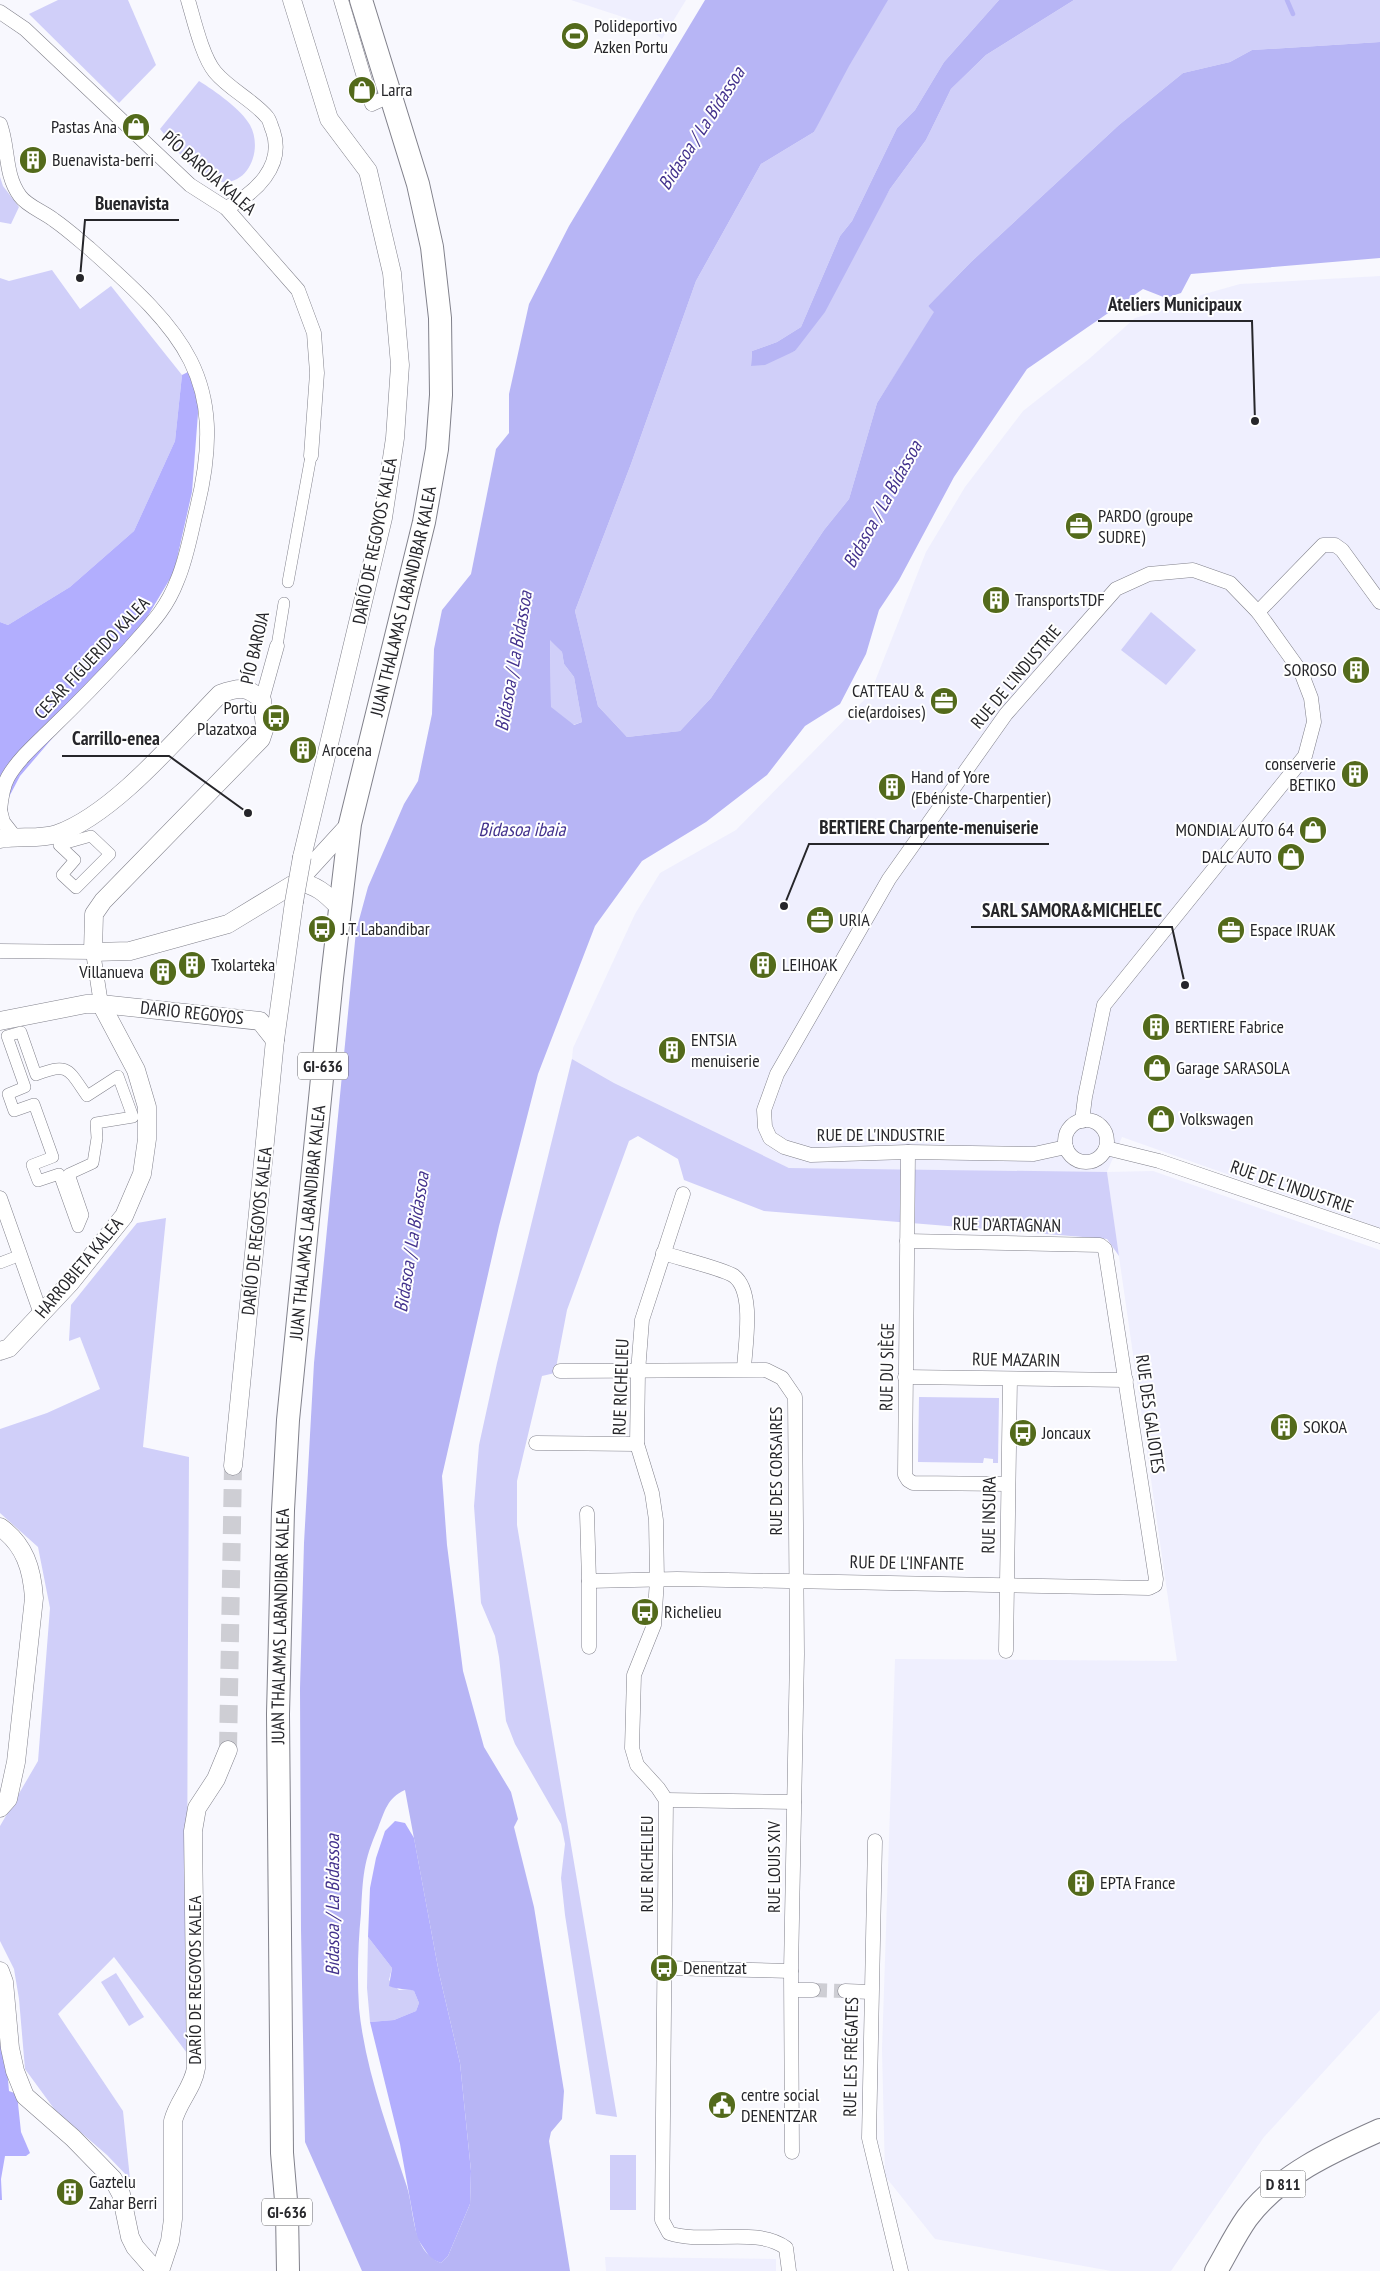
<svg xmlns="http://www.w3.org/2000/svg" width="1380" height="2271" font-family="'PT Sans Narrow',sans-serif">
  <style>
    .built { fill: #efeffe }
    .green { fill: #d0cff9 }
    .forest { fill: #b2aefe }
    .water { fill: #b7b5f5; fill-rule: evenodd }
    .lines { fill: none; stroke-linecap: round; stroke-linejoin: round }
    .stream { stroke: #b7b5f5; stroke-width: 4.5 }
    .minor-tunnel { stroke: #ceced4; stroke-width: 14; stroke-dasharray: 14 7; stroke-linecap: butt }
    .tertiary-tunnel { stroke: #ceced4; stroke-width: 18; stroke-dasharray: 18 9; stroke-linecap: butt }
    .pedestrian-casing { stroke: #81818b; stroke-width: 12 }
    .minor-casing { stroke: #81818b; stroke-width: 15 }
    .tertiary-casing { stroke: #81818b; stroke-width: 19 }
    .primary-casing { stroke: #81818b; stroke-width: 24 }
    .pedestrian { stroke: #fff; stroke-width: 11 }
    .minor { stroke: #fff; stroke-width: 14 }
    .tertiary { stroke: #fff; stroke-width: 18 }
    .primary { stroke: #fff; stroke-width: 22 }
    .tertiary-bridge-casing { stroke: #81818b; stroke-width: 19; stroke-linecap: butt }
    .tertiary-bridge { stroke: #fff; stroke-width: 18 }
    .labels { text-anchor: middle; stroke-width: 4; stroke-linejoin: round; paint-order: stroke }
    .shield { fill: #fff; stroke: #67676a; stroke-width: 1 }
    .shield-label { font-size: 16px; font-weight: bold; fill: #26262a }
    .poi-label { font-size: 18px; fill: #26262a; stroke: #fff; text-anchor: start }
    .street-label { font-size: 18px; fill: #26262a; stroke: #fff }
    .water-label { font-size: 19px; font-style: italic; fill: #43328d; stroke: #fff }
    .leader { fill: none; stroke: #26262a; stroke-width: 2 }
    .callout-dot { fill: #26262a; stroke: #fff; stroke-width: 2 }
    .callout-label { font-size: 19px; text-anchor: middle; font-weight: bold; fill: #26262a; stroke: #fff; stroke-width: 4; stroke-linejoin: round; paint-order: stroke }
  </style>
  <rect width="100%" height="100%" fill="#f8f8fe"/>
  <g class="built">
    <polygon points="571,0 686,0 662,39 644,24"/>
    <polygon points="1380,276 1380,1228 1122,1137 1107,1172 1153,1171 1380,1250 1380,2010 1264,2137 1171,2271 1111,2271 935,2239 885,2176 882,2049 895,1659 1177,1661 1107,1173 789,1168 614,1083 572,1059 573,1048 635,914 660,873 736,830 870,694 926,552 965,487 1023,411 1089,359 1135,318 1169,308 1185,308 1201,295 1240,284"/>
    <polygon points="605,2257 776,2259 776,2271 606,2271"/>
  </g>
  <g class="green">
    <polygon points="58,0 128,0 156,65 119,103 29,14"/>
    <polygon points="871,0 999,0 944,62 915,110 897,128 852,221 840,236 801,327 777,342 752,351 751,366 795,351 890,189 926,140 951,89 986,55 1074,0 1380,0 1380,42 1252,50 1230,62 1183,73 1119,125 971,262 928,306 935,312 877,403 849,499 824,530 711,698 680,731 627,737 598,706 575,611 631,464 696,281 761,164 814,132"/>
    <path d="M199,81c16,10 42,28 51,44 15,28 -6,69 -39,54 -22,-9 -37,-33 -51,-50z"/>
    <polygon points="0,177 3,186 19,207 11,224 0,222"/>
    <polygon points="52,270 80,309 111,286 182,375 175,441 134,531 70,587 8,625 0,622 0,278 9,281"/>
    <polygon points="1151,612 1196,650 1166,685 1121,650"/>
    <polygon points="550,639 562,652 564,664 574,677 582,722 573,725 551,708"/>
    <polygon points="572,1059 614,1083 789,1168 1107,1172 1119,1256 1107,1239 764,1211 684,1180 678,1159 638,1136 629,1141 567,1310 555,1373 542,1376 517,1481 517,1525 617,2117 596,2114 565,1915 561,1878 565,1844 561,1824 515,1744 506,1721 499,1657 495,1636 481,1603 474,1506 479,1445 497,1363"/>
    <path d="M166,1218l-23,229 46,10c-1,197 -3,393 0,590l-2,6 -73,-96 -56,57 65,97 7,68 -23,-24 -52,-45 -30,-41 -6,-70 -5,-30 -14,-28v-115l38,-65 12,-153 -12,-61 -38,-34v-84l47,-16 53,-24 -20,-52 -11,4 2,-36 66,-82z"/>
    <polygon points="919,1397 999,1398 998,1463 993,1463 993,1459 984,1458 983,1463 918,1462"/>
    <polygon points="368,1937 392,1968 389,1980 399,1990 409,1989 414,1991 419,2003 416,2011 394,2020 370,2022 367,1988"/>
    <polygon points="116,1973 144,2017 129,2026 101,1982"/>
    <rect x="610" y="2155" width="26" height="55"/>
  </g>
  <g class="forest">
    <polygon points="190,371 199,400 192,492 174,572 127,651 20,776 0,814 0,622 8,625 70,587 134,531 175,441 182,375"/>
    <path d="M395,1821l10,2 9,15 25,135 21,90 11,108 -1,33 -22,52 -7,7 -10,-4 -14,-21 -17,-94 -30,-122 24,-2 22,-9 3,-8 -5,-12c-8,-3 -16,-1 -25,-5l3,-18 -24,-31 2,-49 6,-30 9,-27z"/>
    <polygon points="0,2043 7,2069 9,2091 17,2094 21,2132 30,2153 26,2156 5,2156 1,2179 2,2200 0,2200"/>
  </g>
  <g class="water">
    <path d="M705,0h183l-39,66 -35,66 -53,32 -65,117 -65,183 -56,147 23,95 29,31 53,-6 31,-33 113,-168 25,-31 28,-96 57,-91 -6,-6 43,-44 148,-137 64,-52 47,-11 22,-12 128,-8v216l-189,16 -10,19 -15,5 -23,-9 -116,80 -73,108 -55,103 -20,30 -13,44 -26,50 -35,22 -38,49 -61,47 -64,39 -47,65 -57,148 -39,152 -57,250 5,69 16,126 21,76 27,45 7,27 -4,8 20,80 30,184 -2,28 -11,13 -2,9 21,130h-208l-57,-129 -4,-212 -1,-242 4,-145 10,-180 42,-432 12,-44 36,-83 14,-23 14,-67 2,-65 8,-39 29,-36 25,-125 13,-16v-39l20,-90 40,-78zM550,640l12,12 2,12 10,13 8,45 -8,3 -23,-18zM405,1790l34,183 21,90 11,108 -1,33 -22,52 -7,7c-30,-12 -26,-50 -34,-76 -19,-58 -42,-118 -48,-179 -2,-32 -1,-64 2,-95 2,-36 2,-51 17,-85 7,-17 9,-30 27,-38z"/>
    <polygon points="999,0 1074,0 986,55 951,89 926,140 890,189 825,312 795,351 765,365 751,366 752,351 777,342 801,327 840,236 852,221 897,128 915,110 944,62"/>
  </g>
  <g class="lines">
    <polyline class="stream" points="1287,0 1293,14"/>
    <polyline class="minor-tunnel" points="813,1990 845,1991"/>
    <polyline class="tertiary-tunnel" points="228,1750 233,1466"/>
    <defs>
      <g id="pedestrian">
        <polyline points="288,582 311,456"/>
        <polyline points="277,646 284,603"/>
        <polygon points="91,836 110,854 76,888 62,875 75,860 59,845"/>
        <path d="M21,1032l15,43c33,-13 32,-6 51,21l31,-20 15,41 -37,6 1,15 -4,25 -24,11 14,41 -5,12 -19,-53 -21,7 -6,-16 21,-8 -19,-53 -20,7 -6,-17 17,-7 -18,-51z"/>
        <polyline points="0,1263 13,1258"/>
      </g>
      <g id="minor">
        <path d="M188,0c6,20 14,56 27,72 14,17 39,29 52,45 3,3 4,10 6,14 12,35 -18,63 -47,77"/>
        <polyline points="341,0 372,104 383,99 392,99"/>
        <polyline points="0,12 25,29 190,185 226,208 298,290 314,333 317,373 311,456"/>
        <path d="M0,124c9,24 4,50 20,72 7,10 24,16 34,24 13,9 24,19 36,29 93,83 139,128 107,259 -6,24 -10,50 -20,73 -11,29 -28,45 -48,68 -25,27 -50,53 -76,78 -16,16 -34,31 -45,50 -5,9 -7,23 -8,33"/>
        <polyline points="1258,612 1323,545 1335,545 1342,550 1380,602"/>
        <polyline points="262,700 277,646"/>
        <polyline points="0,810 3,822 14,836"/>
        <polyline points="0,951 93,952 101,1004"/>
        <circle cx="1086" cy="1141" r="21"/>
        <polyline points="1066,1147 1034,1154 908,1152 811,1155 784,1147 770,1138 765,1127 764,1110 777,1074 889,879 1006,714 1116,589 1149,574 1193,570 1230,583 1258,612 1301,672 1311,698 1314,722 1305,756 1104,1005 1085,1097 1082,1121"/>
        <polyline points="1106,1148 1159,1161 1380,1236"/>
        <polyline points="908,1152 905,1475 908,1480 913,1483 1008,1484"/>
        <path d="M683,1194l-41,126 -4,52 -1,72 15,49 4,27 1,60 -3,45 -20,50 -2,73 5,17 21,23 8,12 -4,420 7,13c34,12 89,-7 117,15l3,23"/>
        <polyline points="0,1198 41,1314"/>
        <path d="M663,1253c15,5 61,16 71,23 21,16 11,69 10,93"/>
        <polyline points="560,1371 766,1370 782,1378 795,1397 797,1654 791,1971 792,2152"/>
        <polyline points="905,1377 1126,1380"/>
        <polyline points="536,1443 637,1444"/>
        <polyline points="587,1513 589,1581 677,1579 1149,1588 1155,1585 1156,1579 1105,1249 1100,1245 907,1241"/>
        <polyline points="589,1581 589,1647"/>
        <polyline points="1006,1651 1010,1379"/>
        <polyline points="666,1800 794,1802"/>
        <polyline points="875,1841 869,2138 901,2271"/>
        <polyline points="664,1968 791,1971"/>
        <polyline points="792,1990 813,1990"/>
        <polyline points="845,1991 871,1992"/>
      </g>
      <g id="tertiary">
        <polyline points="292,0 329,119 368,171 392,273 400,365 395,438 383,518 302,857"/>
        <path d="M0,839c19,-4 38,1 57,-5 57,-20 120,-96 163,-140 19,-7 27,-8 42,6l3,27 -4,12 -158,162 -9,13 -1,38 37,-1 98,-27 69,-42 53,-58"/>
        <path d="M297,882c20,3 28,11 42,25"/>
        <polyline points="0,1021 86,1004 101,1004 260,1021 275,1040"/>
        <polyline points="0,1351 9,1348 70,1283 124,1216 142,1174 147,1139 147,1107 136,1070 101,1004"/>
        <polyline points="233,1466 275,1040 294,902"/>
        <path d="M0,1527c25,18 32,42 34,71l-18,164 -8,37 -8,9"/>
        <polyline points="0,1971 4,1982 10,2048 15,2071 25,2096 73,2138 113,2179 121,2194 130,2237 135,2247 156,2271"/>
        <path d="M160,2271l10,-30 3,-22v-98c5,-20 20,-33 23,-53l-3,-237 4,-23 19,-29 12,-29"/>
      </g>
      <g id="primary">
        <path id="s1" d="M288,2271l-1,-59 -5,-59 -4,-439 5,-204 5,-90 44,-442 18,-154 74,-302 13,-73 4,-54 -1,-77 -8,-71 -14,-63 -57,-184"/>
        <path d="M1216,2271c10,-17 19,-36 31,-53 32,-43 86,-67 133,-88"/>
      </g>
    </defs>
    <use href="#pedestrian" class="pedestrian-casing"/>
    <use href="#minor" class="minor-casing"/>
    <use href="#tertiary" class="tertiary-casing"/>
    <use href="#primary" class="primary-casing"/>
    <use href="#pedestrian" class="pedestrian"/>
    <use href="#minor" class="minor"/>
    <use href="#tertiary" class="tertiary"/>
    <use href="#primary" class="primary"/>
    <defs>
      <polyline id="tertiary-bridge" points="294,902 302,857"/>
    </defs>
    <use href="#tertiary-bridge" class="tertiary-bridge-casing"/>
    <use href="#tertiary-bridge" class="tertiary-bridge"/>
  </g>
  <defs>
    <symbol id="stadium-disc" viewBox="-11 -11 22 22"><circle r="9.5" fill="#536a1b" stroke="#fff"/><path d="M0-5a6.5 5 0 1 0 0 10a6.5 5 0 1 0 0-10ZM-3.5-1.8h7v3.6h-7Z" fill="#fff"/></symbol>
    <symbol id="shop-disc" viewBox="-11 -11 22 22"><circle r="9.5" fill="#536a1b" stroke="#fff"/><path d="M-5-2.5h2.3a2.7 3.5 0 0 1 5.4 0H5L5.5 6h-11ZM-1.5-2.5h3a1.5 2.3 0 0 0-3 0Z" fill="#fff"/></symbol>
    <symbol id="building-disc" viewBox="-11 -11 22 22"><circle r="9.5" fill="#536a1b" stroke="#fff"/><path d="M-4-6H4V6H1V3H-1V6H-4ZM-2.5-4.3h1.7v1.8h-1.7ZM.8-4.3h1.7v1.8H.8ZM-2.5-1h1.7V.8h-1.7ZM.8-1h1.7V.8H.8Z" fill="#fff"/></symbol>
    <symbol id="office-disc" viewBox="-11 -11 22 22"><circle r="9.5" fill="#536a1b" stroke="#fff"/><path d="M-6-3h4V-5.5h4V-3h4V5H-6ZM-1-4.5V-3h2v-1.5ZM-6 0V1H6V0Z" fill="#fff"/></symbol>
    <symbol id="bus-disc" viewBox="-11 -11 22 22"><circle r="9.5" fill="#536a1b" stroke="#fff"/><path d="M-5-6H5V4H4V6H2V4H-2V6H-4V4H-5ZM-3.5-4V0h7V-4ZM-3.5 1.2v1.5H-2V1.2ZM2 1.2v1.5H3.5V1.2Z" fill="#fff"/></symbol>
    <symbol id="civic-disc" viewBox="-11 -11 22 22"><circle r="9.5" fill="#536a1b" stroke="#fff"/><path d="M-.6-6.5H3V-4.5H.6V-3L4-1V1h2V6H-6V1h2V-1L-.6-3ZM-1.2 2.5V6h2.4V2.5Z" fill="#fff"/></symbol>
  </defs>
  <g fill-rule="evenodd">
    <use href="#stadium-disc" x="559" y="20" width="32" height="32"/>
    <use href="#shop-disc" x="346" y="74" width="32" height="32"/>
    <use href="#shop-disc" x="120" y="111" width="32" height="32"/>
    <use href="#building-disc" x="17" y="144" width="32" height="32"/>
    <use href="#office-disc" x="1063" y="510" width="32" height="32"/>
    <use href="#building-disc" x="980" y="584" width="32" height="32"/>
    <use href="#building-disc" x="1340" y="654" width="32" height="32"/>
    <use href="#office-disc" x="928" y="685" width="32" height="32"/>
    <use href="#bus-disc" x="260" y="702" width="32" height="32"/>
    <use href="#building-disc" x="287" y="734" width="32" height="32"/>
    <use href="#building-disc" x="1339" y="758" width="32" height="32"/>
    <use href="#building-disc" x="876" y="771" width="32" height="32"/>
    <use href="#shop-disc" x="1297" y="814" width="32" height="32"/>
    <use href="#shop-disc" x="1275" y="841" width="32" height="32"/>
    <use href="#office-disc" x="804" y="904" width="32" height="32"/>
    <use href="#bus-disc" x="306" y="913" width="32" height="32"/>
    <use href="#office-disc" x="1215" y="914" width="32" height="32"/>
    <use href="#building-disc" x="176" y="949" width="32" height="32"/>
    <use href="#building-disc" x="747" y="949" width="32" height="32"/>
    <use href="#building-disc" x="147" y="956" width="32" height="32"/>
    <use href="#building-disc" x="1140" y="1011" width="32" height="32"/>
    <use href="#building-disc" x="656" y="1034" width="32" height="32"/>
    <use href="#shop-disc" x="1141" y="1052" width="32" height="32"/>
    <use href="#shop-disc" x="1145" y="1103" width="32" height="32"/>
    <use href="#building-disc" x="1268" y="1411" width="32" height="32"/>
    <use href="#bus-disc" x="1007" y="1417" width="32" height="32"/>
    <use href="#bus-disc" x="629" y="1596" width="32" height="32"/>
    <use href="#building-disc" x="1065" y="1867" width="32" height="32"/>
    <use href="#bus-disc" x="648" y="1952" width="32" height="32"/>
    <use href="#civic-disc" x="706" y="2089" width="32" height="32"/>
    <use href="#building-disc" x="54" y="2176" width="32" height="32"/>
  </g>
  <g class="labels">
    <g class="shield">
      <rect x="298" y="1052.5" width="50" height="27" rx="4"/>
      <rect x="1260.5" y="2170.5" width="45" height="27" rx="4"/>
      <rect x="262" y="2198.5" width="50" height="27" rx="4"/>
    </g>
    <g class="shield-label">
      <text x="323" y="1072">GI-636</text>
      <text x="1283" y="2190">D 811</text>
      <text x="287" y="2218">GI-636</text>
    </g>
    <g class="poi-label">
      <text x="594" y="32">Polideportivo<tspan x="594" dy="21">Azken Portu</tspan></text>
      <text x="381" y="96">Larra</text>
      <text x="117" y="133" text-anchor="end">Pastas Ana</text>
      <text x="52" y="166">Buenavista-berri</text>
      <text x="1098" y="522">PARDO (groupe<tspan x="1098" dy="21">SUDRE)</tspan></text>
      <text x="1015" y="606">TransportsTDF</text>
      <text x="1337" y="676" text-anchor="end">SOROSO</text>
      <text x="925" y="697" text-anchor="end">CATTEAU &amp;<tspan x="925" dy="21">cie(ardoises)</tspan></text>
      <text x="257" y="714" text-anchor="end">Portu<tspan x="257" dy="21">Plazatxoa</tspan></text>
      <text x="322" y="756">Arocena</text>
      <text x="1336" y="770" text-anchor="end">conserverie<tspan x="1336" dy="21">BETIKO</tspan></text>
      <text x="911" y="783">Hand of Yore<tspan x="911" dy="21">(Ebéniste-Charpentier)</tspan></text>
      <text x="1294" y="836" text-anchor="end">MONDIAL AUTO 64</text>
      <text x="1272" y="863" text-anchor="end">DALC AUTO</text>
      <text x="839" y="926">URIA</text>
      <text x="341" y="935">J.T. Labandibar</text>
      <text x="1250" y="936">Espace IRUAK</text>
      <text x="211" y="971">Txolarteka</text>
      <text x="782" y="971">LEIHOAK</text>
      <text x="144" y="978" text-anchor="end">Villanueva</text>
      <text x="1175" y="1033">BERTIERE Fabrice</text>
      <text x="691" y="1046">ENTSIA<tspan x="691" dy="21">menuiserie</tspan></text>
      <text x="1176" y="1074">Garage SARASOLA</text>
      <text x="1180" y="1125">Volkswagen</text>
      <text x="1303" y="1433">SOKOA</text>
      <text x="1042" y="1439">Joncaux</text>
      <text x="664" y="1618">Richelieu</text>
      <text x="1100" y="1889">EPTA France</text>
      <text x="683" y="1974">Denentzat</text>
      <text x="741" y="2101">centre social<tspan x="741" dy="21">DENENTZAR</tspan></text>
      <text x="89" y="2188">Gaztelu<tspan x="89" dy="21">Zahar Berri</tspan></text>
    </g>
    <g class="street-label">
      <text transform="translate(209 173) rotate(41)" y="6">PÍO BAROJA KALEA</text>
      <text transform="translate(375 541) rotate(-79)" y="6">DARÍO DE REGOYOS KALEA</text>
      <text dy="6" stroke="none"><textPath href="#s1" startOffset="1680">JUAN THALAMAS LABANDIBAR KALEA</textPath></text>
      <text transform="translate(255 648) rotate(-77)" y="6">PÍO BAROJA</text>
      <text transform="translate(92 658) rotate(-47)" y="6">CESAR FIGUERIDO KALEA</text>
      <text transform="translate(1016 677) rotate(-50)" y="6">RUE DE L'INDUSTRIE</text>
      <text transform="translate(192 1013) rotate(6)" y="6">DARIO REGOYOS</text>
      <text x="881" y="1141">RUE DE L'INDUSTRIE</text>
      <text transform="translate(1292 1187) rotate(19)" y="6">RUE DE L'INDUSTRIE</text>
      <text dy="6" stroke="none"><textPath href="#s1" startOffset="1050">JUAN THALAMAS LABANDIBAR KALEA</textPath></text>
      <text transform="translate(1007 1225) rotate(1)" y="6">RUE D'ARTAGNAN</text>
      <text transform="translate(257 1231) rotate(-84)" y="6">DARÍO DE REGOYOS KALEA</text>
      <text transform="translate(79 1268) rotate(-50)" y="6">HARROBIETA KALEA</text>
      <text transform="translate(1016 1360) rotate(1)" y="6">RUE MAZARIN</text>
      <text transform="translate(887 1367) rotate(-89)" y="6">RUE DU SIÈGE</text>
      <text transform="translate(621 1387) rotate(-88)" y="6">RUE RICHELIEU</text>
      <text transform="translate(1150 1414) rotate(82)" y="6">RUE DES GALIOTES</text>
      <text transform="translate(776 1471) rotate(-90)" y="6">RUE DES CORSAIRES</text>
      <text transform="translate(989 1515) rotate(-89)" y="6">RUE INSURA</text>
      <text transform="translate(907 1563) rotate(1)" y="6">RUE DE L'INFANTE</text>
      <text dy="6" stroke="none"><textPath href="#s1" startOffset="645">JUAN THALAMAS LABANDIBAR KALEA</textPath></text>
      <text transform="translate(647 1864) rotate(-90)" y="6">RUE RICHELIEU</text>
      <text transform="translate(774 1867) rotate(-90)" y="6">RUE LOUIS XIV</text>
      <text transform="translate(195 1980) rotate(-90)" y="6">DARÍO DE REGOYOS KALEA</text>
      <text transform="translate(851 2057) rotate(-89)" y="6">RUE LES FRÉGATES</text>
    </g>
    <g class="water-label">
      <text transform="translate(701 128) rotate(-57)" y="7">Bidasoa / La Bidassoa</text>
      <text transform="translate(882 504) rotate(-61)" y="7">Bidasoa / La Bidassoa</text>
      <text transform="translate(513 661) rotate(-80)" y="7">Bidasoa / La Bidassoa</text>
      <text x="522" y="836">Bidasoa ibaia</text>
      <text transform="translate(411 1242) rotate(-81)" y="7">Bidasoa / La Bidassoa</text>
      <text transform="translate(332 1905) rotate(-90)" y="7">Bidasoa / La Bidassoa</text>
    </g>
  </g>
  <path class="leader" d="M80 278L85 220H179M1255 421L1252 321H1098M248 813L169 756H62M784 906L809 844H1049M1185 985L1172 927H971"/>
  <g class="callout-dot">
    <circle cx="80" cy="278" r="5"/>
    <circle cx="1255" cy="421" r="5"/>
    <circle cx="248" cy="813" r="5"/>
    <circle cx="784" cy="906" r="5"/>
    <circle cx="1185" cy="985" r="5"/>
  </g>
  <g class="callout-label">
    <text x="132" y="210">Buenavista</text>
    <text x="1175" y="311">Ateliers Municipaux</text>
    <text x="116" y="745">Carrillo-enea</text>
    <text x="929" y="834">BERTIERE Charpente-menuiserie</text>
    <text x="1072" y="917">SARL SAMORA&amp;MICHELEC</text>
  </g>
</svg>
